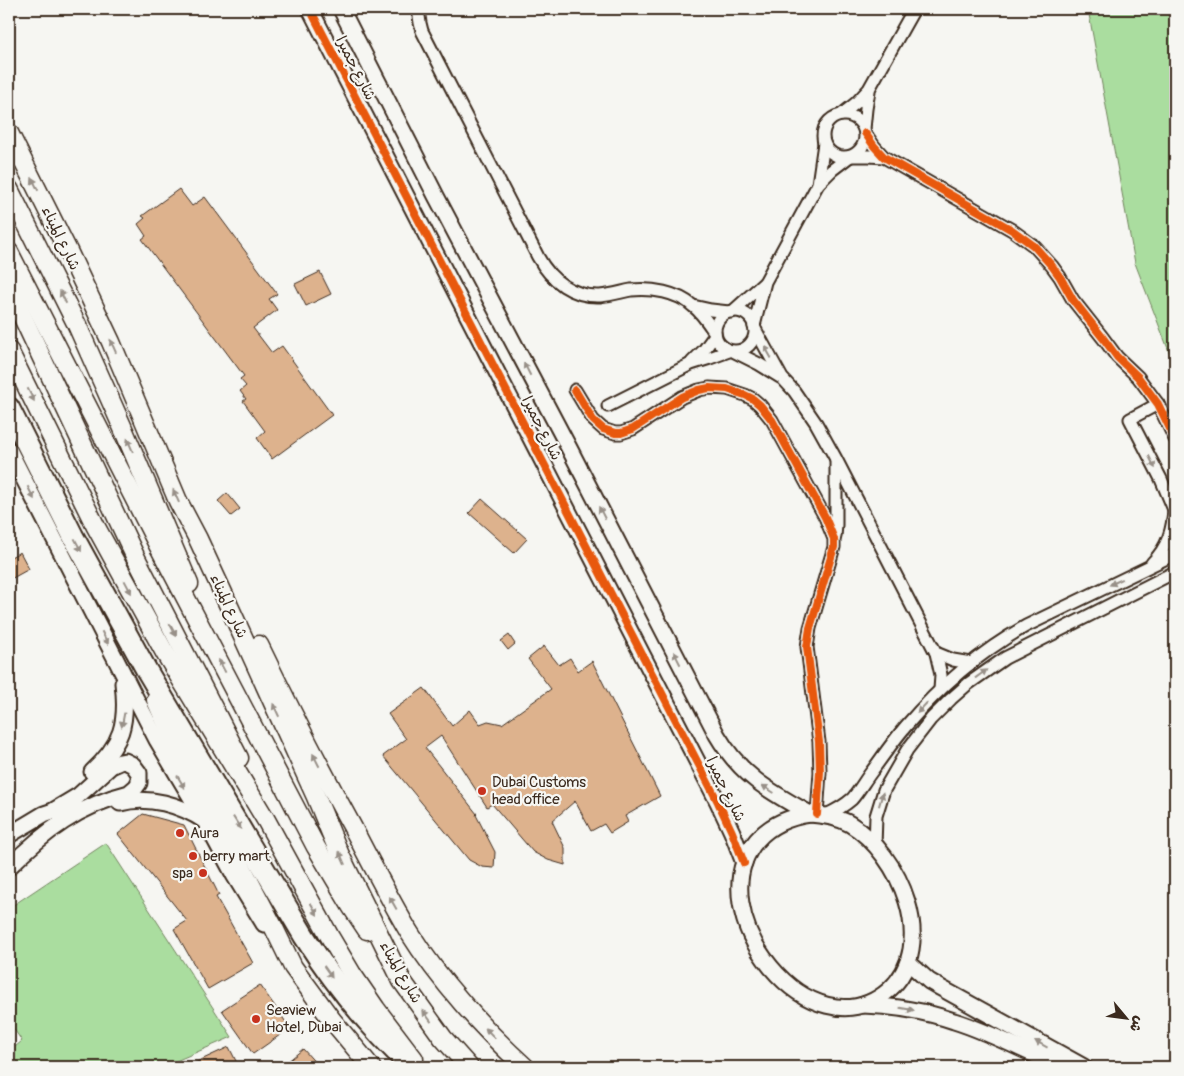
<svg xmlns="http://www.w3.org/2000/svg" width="1184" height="1076" font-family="Pangolin,'Playpen Sans Arabic',sans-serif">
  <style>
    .green { fill: #aadd9f; stroke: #72845e }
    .building { fill: #ddb28d; stroke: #3b2a1e }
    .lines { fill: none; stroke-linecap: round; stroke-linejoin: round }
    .street-casing { stroke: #3b2a1e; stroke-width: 15 }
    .secondary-casing { stroke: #3b2a1e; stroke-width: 19 }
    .primary-casing { stroke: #3b2a1e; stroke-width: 21 }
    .highway-casing { stroke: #3b2a1e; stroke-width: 24 }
    .street { stroke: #f6f6f2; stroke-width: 11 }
    .secondary { stroke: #f6f6f2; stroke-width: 15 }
    .primary { stroke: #f6f6f2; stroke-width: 18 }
    .highway { stroke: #f6f6f2; stroke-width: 20 }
    .cycleway-casing { stroke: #f6f6f2; stroke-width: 11 }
    .cycleway { stroke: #e8590c; stroke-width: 8 }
    .oneway { fill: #989088 }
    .poi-dot { fill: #c8321e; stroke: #f6f6f2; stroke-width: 2 }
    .labels { text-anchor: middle; stroke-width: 4.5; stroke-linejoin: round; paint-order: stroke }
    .street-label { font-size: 15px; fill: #3b2a1e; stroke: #f6f6f2 }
    .poi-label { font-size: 15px; fill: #3b2a1e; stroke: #f6f6f2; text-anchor: start }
  </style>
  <rect width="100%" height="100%" fill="#f6f6f2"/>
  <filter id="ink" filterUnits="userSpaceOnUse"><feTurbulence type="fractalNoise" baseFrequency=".02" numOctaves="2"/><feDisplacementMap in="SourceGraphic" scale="10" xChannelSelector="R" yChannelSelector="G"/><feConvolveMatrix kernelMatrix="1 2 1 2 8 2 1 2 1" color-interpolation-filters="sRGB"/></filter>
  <g filter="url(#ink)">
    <g class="green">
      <polygon points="1088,9 1175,9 1175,367 1135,263"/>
      <polygon points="106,843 232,1037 162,1067 9,1067 9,1052 22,1041 9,1022 9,908"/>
    </g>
    <g class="building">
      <polygon points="179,189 192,206 205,197 277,294 269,299 277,310 253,328 272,353 282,346 332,415 272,459 257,438 265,431 243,401 246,399 240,391 246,386 240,379 244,376 142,239 146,236 138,224 145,218 142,216"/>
      <polygon points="320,272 331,294 306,306 295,284"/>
      <polygon points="227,493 240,509 231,516 218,501"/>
      <polygon points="482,499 527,539 514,553 469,513"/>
      <polygon points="20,552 29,569 9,580 9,558"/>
      <polygon points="509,635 515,644 508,650 501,641"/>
      <polygon points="544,646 559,665 570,658 578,671 592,661 660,796 625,816 628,822 610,833 604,824 591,831 575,801 552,821 565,848 565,865 548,860 533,852 492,804 487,807 441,736 425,748 477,814 476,815 495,852 494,868 482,867 469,860 383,756 406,739 388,714 424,688 452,726 470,710 480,724 488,721 502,724 551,689 528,659"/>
      <polygon points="143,814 184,825 219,895 216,897 253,963 208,989 174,929 187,921 118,834"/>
      <polygon points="260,985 290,1028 253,1054 222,1010"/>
      <polygon points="229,1047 239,1067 186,1067"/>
      <polygon points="303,1049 319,1067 281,1067"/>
    </g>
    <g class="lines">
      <defs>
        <g id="street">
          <path d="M418,9l2,14 2,8 116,226c13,24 35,40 62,39 11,-1 21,-4 31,-6 21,-2 46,2 62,16 9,7 16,18 22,27"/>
          <circle cx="844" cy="136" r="21"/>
          <polyline points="841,115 856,103 869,89 914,9"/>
          <polyline points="864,129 866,109 869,91"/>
          <polyline points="865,133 874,146 884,157 1012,230 1034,246 1052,266 1060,277 1073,300 1103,338 1117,357 1138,377 1158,404 1175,439"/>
          <polyline points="853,156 869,156 884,157"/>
          <polyline points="818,184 832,170 849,157"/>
          <polyline points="693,306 711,310 729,312"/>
          <circle cx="735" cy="331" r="20"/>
          <polyline points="732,312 764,283"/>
          <polyline points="754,326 765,282 818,184 824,143"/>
          <polyline points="754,327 782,378 794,391 816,423 836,459 936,653 941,675 940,690"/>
          <polyline points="735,352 759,364 780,377"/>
          <polyline points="692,362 704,350 715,335"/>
          <polyline points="575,390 593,420 603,429 615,433 621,433 633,429 682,397 699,390 709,388 727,389 745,395 753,399 760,405 772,420 825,517 834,539 834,547 810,628 807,647 819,742 820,772 817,814"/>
          <polyline points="1158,404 1130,419 1161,479 1175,512"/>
          <polyline points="608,406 691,364 710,358 729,351"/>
          <polyline points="835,537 836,525 836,460"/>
          <path d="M1152,563c16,-16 21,-34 22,-55"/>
          <polyline points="936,653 953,660 971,663"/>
          <path d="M826,815c9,-4 18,-9 26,-16 7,-8 13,-19 20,-28 11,-15 22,-31 34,-45 34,-40 74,-74 120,-100l149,-72"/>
          <polyline points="875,847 876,816 884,790 907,750 931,719 951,699 968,684 1005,658 1175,572"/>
        </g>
        <g id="secondary">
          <polyline points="310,9 718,802 732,832 744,863"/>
          <path d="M341,9l95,187 133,252 148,287c24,41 52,56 93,79"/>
          <polyline points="9,450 157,740 205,821 234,875 264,924"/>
          <path d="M92,772c30,-28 36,-49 31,-89"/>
          <path d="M120,803c28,-8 61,2 85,18"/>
          <path d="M810,814c14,1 28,3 40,10 50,30 89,121 39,166 -78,68 -193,-79 -132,-150 14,-16 32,-23 53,-26z"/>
          <path d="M9,835l35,-21 9,-3 25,-15 33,-30 9,-4 5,-1 8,4 6,8v10l-3,4 -7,6c-49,12 -85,39 -120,74"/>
          <polyline points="908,962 929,981 941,988 1084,1067"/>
          <path d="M863,1005c31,1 62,6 91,16 36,11 73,31 107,46"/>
        </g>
        <g id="primary">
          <polyline points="9,133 68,251 111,342 178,501 198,539 223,593 316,797 340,855 402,981 443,1038 469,1067"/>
          <polyline points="9,189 77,325 122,426 189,584"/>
          <polyline points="9,252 158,545 316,847 351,906 367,930"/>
          <polyline points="9,288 135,556 239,758"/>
          <polyline points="9,351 96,527 165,653 266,820 330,937 352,974 376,1009 414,1059"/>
          <path d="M259,645c30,62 61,123 94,183 18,35 36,70 56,104 30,48 74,97 116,135"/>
          <polyline points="156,700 172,736 273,926 293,967 332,1020 371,1067"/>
        </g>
        <path id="highway" d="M9,408l64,128 74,135 157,265c31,49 66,92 108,131"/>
      </defs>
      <use href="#street" class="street-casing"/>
      <use href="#secondary" class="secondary-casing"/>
      <use href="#primary" class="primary-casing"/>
      <use href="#highway" class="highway-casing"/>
      <use href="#street" class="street"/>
      <use href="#secondary" class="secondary"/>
      <use href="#primary" class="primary"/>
      <use href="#highway" class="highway"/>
      <defs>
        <g id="cycleway">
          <polyline points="310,9 718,802 732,832 744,863"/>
          <polyline points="865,133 874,146 884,157 1012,230 1034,246 1052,266 1060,277 1073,300 1103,338 1117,357 1138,377 1158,404 1175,439"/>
          <polyline points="575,390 593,420 603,429 615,433 621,433 633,429 682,397 699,390 709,388 727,389 745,395 753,399 760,405 772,420 825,517 834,539 834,547 810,628 807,647 819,742 820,772 817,814"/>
        </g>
      </defs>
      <use href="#cycleway" class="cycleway-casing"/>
      <use href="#cycleway" class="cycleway"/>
    </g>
    <defs><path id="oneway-solid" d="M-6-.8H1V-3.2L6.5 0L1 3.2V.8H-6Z" transform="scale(1.25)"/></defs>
    <g class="oneway">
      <use href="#oneway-solid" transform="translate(35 184) rotate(-116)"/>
      <use href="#oneway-solid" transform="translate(63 297) rotate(-116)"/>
      <use href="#oneway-solid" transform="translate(113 346) rotate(-114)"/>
      <use href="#oneway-solid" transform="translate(768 352) rotate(-119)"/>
      <use href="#oneway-solid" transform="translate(527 369) rotate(-117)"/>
      <use href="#oneway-solid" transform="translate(31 395) rotate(63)"/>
      <use href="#oneway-solid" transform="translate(130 445) rotate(-113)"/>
      <use href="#oneway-solid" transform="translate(1152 462) rotate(63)"/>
      <use href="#oneway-solid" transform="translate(31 493) rotate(63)"/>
      <use href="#oneway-solid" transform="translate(176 496) rotate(-114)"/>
      <use href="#oneway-solid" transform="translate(602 513) rotate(-117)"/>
      <use href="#oneway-solid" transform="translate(78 545) rotate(62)"/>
      <use href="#oneway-solid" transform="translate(1116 582) rotate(155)"/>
      <use href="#oneway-solid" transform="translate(128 587) rotate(62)"/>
      <use href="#oneway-solid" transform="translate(173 630) rotate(62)"/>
      <use href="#oneway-solid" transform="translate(105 638) rotate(63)"/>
      <use href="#oneway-solid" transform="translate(677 658) rotate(-117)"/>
      <use href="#oneway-solid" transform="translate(222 666) rotate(-118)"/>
      <use href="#oneway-solid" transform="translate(981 674) rotate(-36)"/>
      <use href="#oneway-solid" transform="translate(922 708) rotate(133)"/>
      <use href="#oneway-solid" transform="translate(276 710) rotate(-115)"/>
      <use href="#oneway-solid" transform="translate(123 720) rotate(101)"/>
      <use href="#oneway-solid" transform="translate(316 760) rotate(-117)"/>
      <use href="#oneway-solid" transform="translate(181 782) rotate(59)"/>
      <use href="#oneway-solid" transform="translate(768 789) rotate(-148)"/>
      <use href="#oneway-solid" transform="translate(881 799) rotate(-74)"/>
      <use href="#oneway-solid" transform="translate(237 823) rotate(58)"/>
      <use href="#oneway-solid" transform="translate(342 858) rotate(-114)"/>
      <use href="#oneway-solid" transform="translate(393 903) rotate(-119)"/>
      <use href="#oneway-solid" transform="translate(314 909) rotate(61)"/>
      <use href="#oneway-solid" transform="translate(328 972) rotate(55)"/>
      <use href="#oneway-solid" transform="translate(907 1009) rotate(10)"/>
      <use href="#oneway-solid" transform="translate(427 1016) rotate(-126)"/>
      <use href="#oneway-solid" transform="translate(490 1033) rotate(-133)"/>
      <use href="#oneway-solid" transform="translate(1041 1044) rotate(-151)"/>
    </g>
  </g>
  <g class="poi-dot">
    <circle cx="482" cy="791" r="5"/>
    <circle cx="180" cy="833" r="5"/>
    <circle cx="193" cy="856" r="5"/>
    <circle cx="203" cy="873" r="5"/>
    <circle cx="256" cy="1019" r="5"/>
  </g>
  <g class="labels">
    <g class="street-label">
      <text transform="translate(356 68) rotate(63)" y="5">شارع جميرا</text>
      <text transform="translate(61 238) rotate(64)" y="5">شارع الميناء</text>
      <text transform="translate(542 428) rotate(63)" y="5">شارع جميرا</text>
      <text transform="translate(229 606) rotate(65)" y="5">شارع الميناء</text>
      <text transform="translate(726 789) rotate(64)" y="5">شارع جميرا</text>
      <text transform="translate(401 972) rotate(60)" y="5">شارع الميناء</text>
    </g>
    <g class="poi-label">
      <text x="492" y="787">Dubai Customs<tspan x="492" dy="17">head office</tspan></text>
      <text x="190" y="838">Aura</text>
      <text x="203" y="861">berry mart</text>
      <text x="193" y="878" text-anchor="end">spa</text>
      <text x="266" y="1015">Seaview<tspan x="266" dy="17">Hotel, Dubai</tspan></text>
    </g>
  </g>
  <rect width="1184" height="1076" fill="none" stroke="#f6f6f2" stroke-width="30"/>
  <rect x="15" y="15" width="1154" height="1046" fill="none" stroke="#3b2a1e" stroke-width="2" filter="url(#ink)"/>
  <g transform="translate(1126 1018) rotate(119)" stroke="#f6f6f2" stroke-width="4" paint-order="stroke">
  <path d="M0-4L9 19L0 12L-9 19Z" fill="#3b2a1e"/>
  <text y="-8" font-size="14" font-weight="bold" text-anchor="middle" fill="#3b2a1e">ش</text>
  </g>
</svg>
